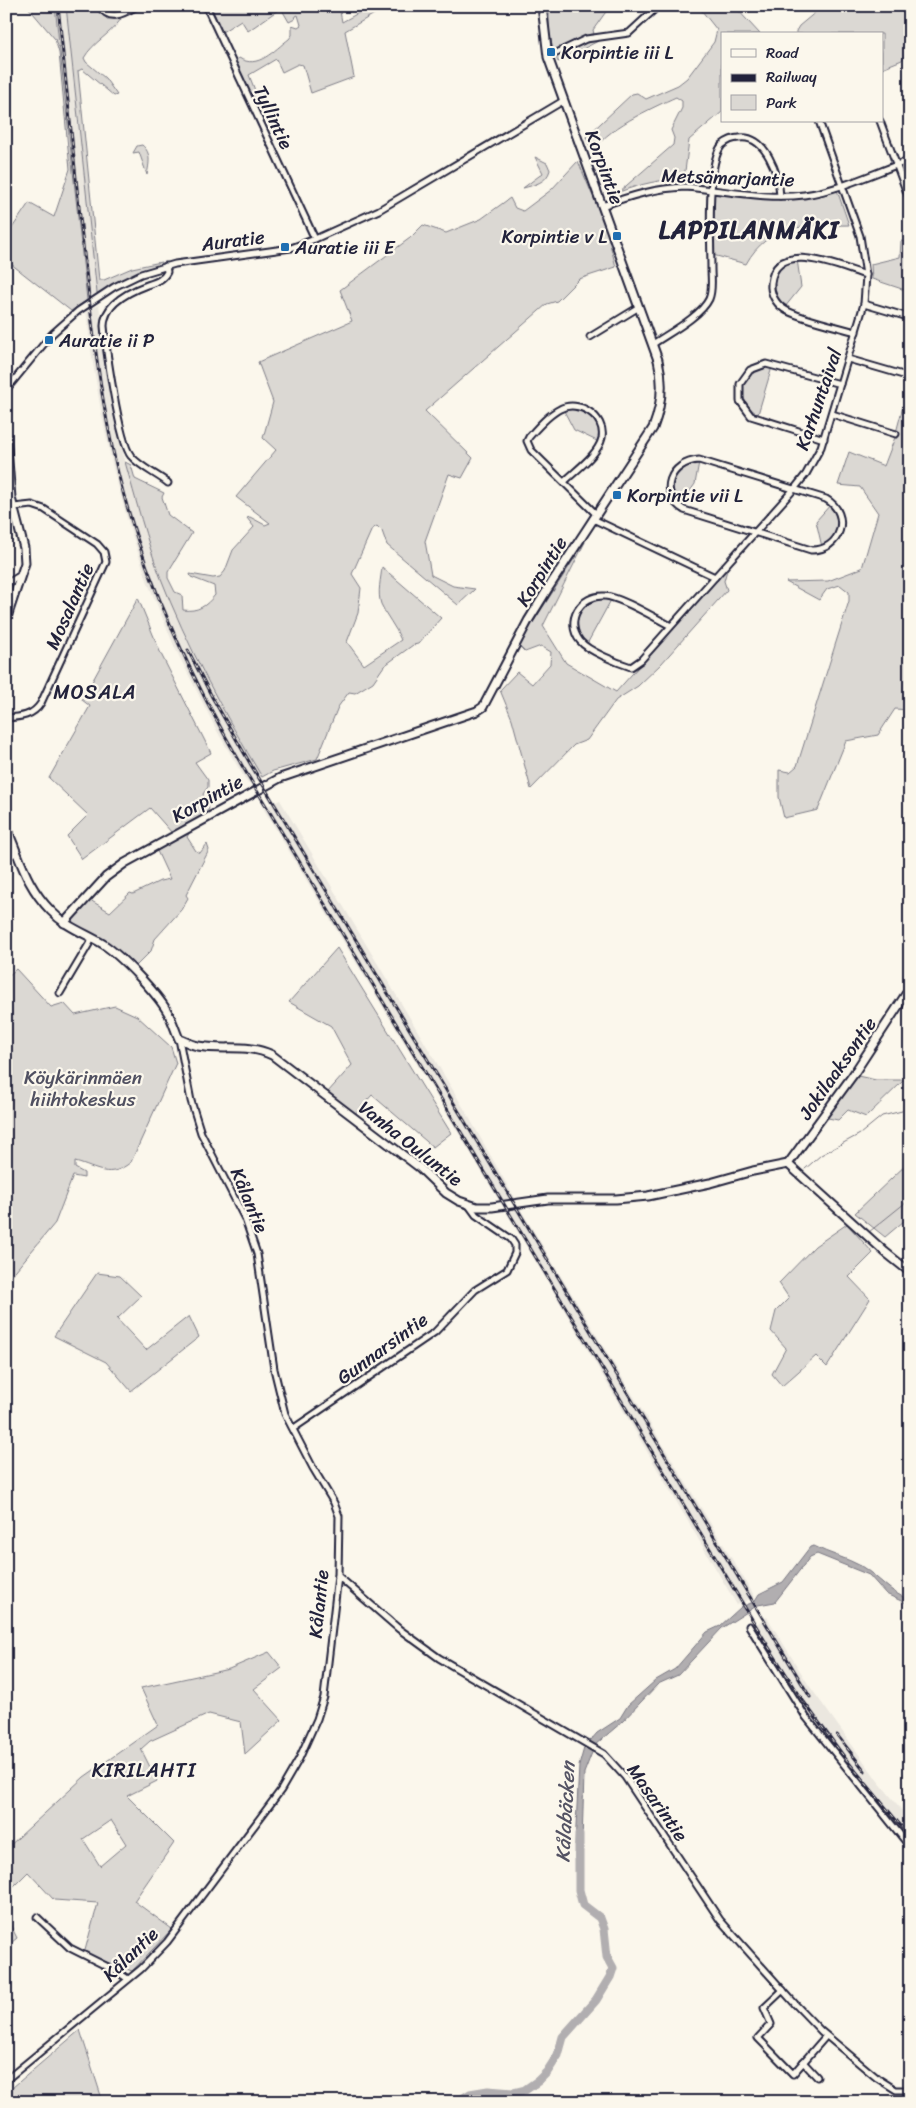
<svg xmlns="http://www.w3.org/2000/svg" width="916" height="2108" font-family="Sriracha,sans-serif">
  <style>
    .built { fill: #ebe7df }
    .green { fill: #dbd8d3; stroke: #7e7d87; fill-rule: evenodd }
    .water { fill: #b1aeb0; stroke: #787681 }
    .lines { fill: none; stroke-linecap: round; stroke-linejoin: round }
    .stream { stroke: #787681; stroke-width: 1 }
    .river { stroke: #b1aeb0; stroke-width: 9 }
    .minor-casing { stroke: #22223b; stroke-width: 9 }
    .tertiary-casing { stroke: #22223b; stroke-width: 11 }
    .minor { stroke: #fbf7ec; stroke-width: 5 }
    .tertiary { stroke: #fbf7ec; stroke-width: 7 }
    .rail-casing { stroke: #22223b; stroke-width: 3 }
    .rail { stroke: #fbf7ec; stroke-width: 1; stroke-dasharray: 4; stroke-linecap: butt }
    .poi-dot { fill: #1f6fb2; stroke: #fbf7ec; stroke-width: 2 }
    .labels { text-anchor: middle; stroke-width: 4.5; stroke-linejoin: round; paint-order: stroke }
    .poi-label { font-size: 19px; fill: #22223b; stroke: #fbf7ec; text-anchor: start }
    .street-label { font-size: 19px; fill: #22223b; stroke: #fbf7ec }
    .park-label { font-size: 19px; fill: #505061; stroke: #fbf7ec }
    .neighbourhood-label { font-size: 20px; letter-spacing: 1px; fill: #22223b; stroke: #fbf7ec }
    .water-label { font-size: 20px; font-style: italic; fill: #545364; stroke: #fbf7ec }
    .district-label { font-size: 24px; font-weight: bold; letter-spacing: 1px; fill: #22223b; stroke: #fbf7ec }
  </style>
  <rect width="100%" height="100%" fill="#fbf7ec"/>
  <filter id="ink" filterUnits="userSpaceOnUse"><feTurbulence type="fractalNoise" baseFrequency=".02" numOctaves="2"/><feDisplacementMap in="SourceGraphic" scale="10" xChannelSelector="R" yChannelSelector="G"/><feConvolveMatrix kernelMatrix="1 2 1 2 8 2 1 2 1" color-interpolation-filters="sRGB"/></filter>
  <g filter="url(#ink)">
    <g class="built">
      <polygon points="55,6 66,6 97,293 87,300"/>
      <polygon points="99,305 113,407 125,462 145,529 160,574 186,638 231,725 262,777 248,784 217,731 175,648 148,583 129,525 113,468 101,411 92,357 86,310"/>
      <polygon points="280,800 466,1112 524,1215 755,1597 737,1605 532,1255 263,808"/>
      <polygon points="767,1617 808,1684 878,1781 910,1820 910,1844 864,1791 785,1681 752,1627"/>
    </g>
    <g class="green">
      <polygon points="27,6 55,6 87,300 71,311 6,260 6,237 29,203 54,217 70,169 59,53 55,39"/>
      <path d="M66,6h29l12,13h14c-10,15 -28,23 -37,39l2,4 19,16 12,17 -3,1 -32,-27 -4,2 21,209h5l28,-12 29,-6 1,2 -65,29z"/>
      <path d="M211,6h128l3,16 29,-16h17l-43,25 9,46 -43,16 -8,-28 -5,-1 -16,8 -6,-13 -27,16 11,28 -5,3 -20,-46 4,-2c19,12 35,-8 50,-19l3,-4v-10l6,2 3,-2 -3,-10 -2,1 -1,3 -6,3 -8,-14 -33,23 -7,-11 -19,12z"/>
      <polygon points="549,6 610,6 593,30 594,34 553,51 549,30"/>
      <path d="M698,6h26v2l1,-2h12l-1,2 24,26h-38v78l-33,28 -5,39c-23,0 -43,5 -65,13l54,-47 1,-7 -3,-8 11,-22v-7l-6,-4c-22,10 -74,33 -83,56l-7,-16 46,-43 5,-1 9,6 32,-14 9,-7 27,-36 3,-12z"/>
      <polygon points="823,6 910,6 910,46 902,60 882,68 882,34 796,34 796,31 799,26"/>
      <polygon points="600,40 558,62 556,57 588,42"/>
      <path d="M142,145c10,8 7,19 5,30l-8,-23 -6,1 4,-7z"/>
      <path d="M535,157l12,6 3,7c-3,12 -15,15 -27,18l20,-15z"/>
      <path d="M578,161l27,64 11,42 -37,12 -22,22 -10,3 -122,107 48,47 -11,20 -13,-4 -24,67 6,34 22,11 22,3 -17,16 -71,-60 -5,-14 -5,-5 -5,3 -20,45 9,14 -3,25 -11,29 17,23 37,-25c-5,-13 -15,-24 -20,-36 -4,-11 0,-26 1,-37l59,51 -23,26 -5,1 -29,21 -11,16 -18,11 -6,-1 -11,15 -21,52 -44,12 -11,6c-39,-65 -75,-131 -102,-201 -14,-37 -24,-76 -35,-114l6,3 4,14 29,14 -2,4 6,18 24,18 -24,39v6l7,14 7,3 1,15c15,2 23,-4 32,-15l-1,-9 -23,-9 -1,-3 23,4 7,-1 5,-6 8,-21 21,-23 -7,-9 3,-1 15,8 5,-2 -34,-26 40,-47 -13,-12 10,-36 -15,-40 94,-41 -12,-31 70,-52 13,-13 23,8 35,-14 29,-21 5,10 8,3 28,-21z"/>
      <path d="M837,190l12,35c-42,1 -80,-3 -103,39l-33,-9 1,-60 3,-3c41,4 80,10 120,-2z"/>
      <polygon points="901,241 910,243 910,298 908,291 872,279 871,264 900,257"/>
      <path d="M797,259l4,28 -16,20c-21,-17 -12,-40 12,-48z"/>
      <path d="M766,366l6,1 -14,47c-16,-8 -24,-34 -4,-44 4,-2 8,-3 12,-4z"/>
      <polygon points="910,380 910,444 907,454 910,455 910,710 895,709 878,735 846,741 818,810 784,818 779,797 779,770 790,772 797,766 849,601 849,592 840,585 827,589 819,600 786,582 828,581 862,568 878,513 860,487 838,485 849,452 884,466 894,440"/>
      <path d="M578,408c14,5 27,17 21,34l-25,-12 -11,-21z"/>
      <path d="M699,462l-4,22 -15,21c-16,-23 -6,-38 19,-43z"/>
      <path d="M831,504c12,20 10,30 -9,43l-6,-26z"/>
      <polygon points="585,542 543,626 566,663 616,692 728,566 724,581 727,590 661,664 638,686 616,700 587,740 574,745 531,789 512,719 500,690 517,672 532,684 550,664 551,652 541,646 525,652 519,646 521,641"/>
      <polygon points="138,598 161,654 211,753 195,762 208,780 208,787 203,794 209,809 207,812 172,833 150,808 82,859 67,836 88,815 49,778 90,706 82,700"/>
      <path d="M603,599l8,1 -24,44c-18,-19 -9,-41 16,-45z"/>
      <polygon points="191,830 187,837 196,851 200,853 207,844 209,850 186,895 188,898 181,910 155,939 151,951 135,967 104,941 69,923 90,900 110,912 130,893 133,894 160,881 170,879 157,851"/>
      <polygon points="337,948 451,1133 433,1147 372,1095 354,1115 327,1093 352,1065 331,1026 289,1002"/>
      <path d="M16,969l35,38 13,-4 11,12 40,-9 22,10 34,31 5,16 -45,99c-22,18 -33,6 -56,0v6l9,5v5l-11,-2 -18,47 -49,59v-304z"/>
      <polygon points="853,1075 876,1080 904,1080 866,1117 848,1110 838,1120 823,1117"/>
      <polygon points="910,1161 910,1216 885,1237 855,1213"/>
      <polygon points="847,1224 873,1253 849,1277 870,1299 827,1367 816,1356 782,1386 772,1374 786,1348 771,1331 776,1311 789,1298 779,1283 815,1246"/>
      <polygon points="97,1273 120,1276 141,1296 117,1319 146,1350 189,1316 199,1337 131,1391 106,1362 54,1336"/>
      <path d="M269,1652l13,16 -28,21 28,31 -37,34 -4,-32 -32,-8 -59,27 -9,8 16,32 -30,15 47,47 -40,58 38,28 -40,42 -48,-17 14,-51 -44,-3 -26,-28 -22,22v-45l78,-72 74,-52 -17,-37 88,-19zM111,1820l15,24 -26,22 -17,-27z"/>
      <polygon points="6,1916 17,1938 6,1947"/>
      <polygon points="80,2030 103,2102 6,2102 6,2093"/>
    </g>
    <path class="water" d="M814,1546c15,8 33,12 47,20 18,11 29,27 49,34v5l-24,-11 -17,-19 -52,-21 -7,3 -35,45 -17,3 -36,23 -44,47 -20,9 -36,38 -27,23 -11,28 -2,72 -7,1 4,-80 5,-18 13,-15 23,-15 8,-13 28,-25 19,-11 32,-37 13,-6 21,-19 13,-5 5,-8 24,-12 27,-35z"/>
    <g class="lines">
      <g class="stream">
        <polyline points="805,1169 821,1155 860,1134 882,1116 910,1109"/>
        <polyline points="869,1232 910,1199"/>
      </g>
      <polyline class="river" points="457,2102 470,2094 488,2091 513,2093 525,2090 538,2081 547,2072 558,2055 563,2037 596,2000 610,1977 613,1968 607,1957 604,1929 600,1918 583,1905 579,1890 579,1834"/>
      <defs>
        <g id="minor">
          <path d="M99,6c11,16 24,8 38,0"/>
          <polyline points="206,6 315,239"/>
          <polyline points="548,57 586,39 629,33 654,10"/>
          <polyline points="880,121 910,201"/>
          <path d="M602,206c28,-10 54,-18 83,-19 38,3 82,13 119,8 36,-5 72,-23 106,-35"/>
          <path d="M166,266l1,6c-4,8 -11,10 -20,13 -19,7 -43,19 -43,41 2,22 15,116 27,130 9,11 26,18 37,27"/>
          <polyline points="864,304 908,317"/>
          <path d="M856,332c-17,-5 -59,-14 -72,-23 -9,-6 -14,-16 -13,-26 5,-46 70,-15 95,-8"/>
          <polyline points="590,337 639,307"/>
          <path d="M653,344c16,-11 48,-28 56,-45 4,-9 2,-21 2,-30 0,-27 -5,-105 11,-124 5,-4 11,-7 17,-7 27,-4 40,37 41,58"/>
          <polyline points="848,359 910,377"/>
          <polyline points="6,390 52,334 78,311 114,287 141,274 175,264 291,248 315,239 379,210 563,101"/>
          <polyline points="832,414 896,434"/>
          <polyline points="824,439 751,416 740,401 740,384 750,370 766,364 840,384"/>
          <path d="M699,460l127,39c26,15 15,52 -15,51l-127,-40c-27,-17 -14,-48 15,-50z"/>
          <path d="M564,482c12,-12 34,-27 38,-44 4,-22 -24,-39 -42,-29 -12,6 -22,18 -31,28l-2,4 4,9 65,64"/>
          <polyline points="593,519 715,577 795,488 806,474 821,447 864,304 866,275 860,236 819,121"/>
          <polyline points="6,584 21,575"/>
          <path d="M671,626c-16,-8 -50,-29 -66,-30 -24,-2 -41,25 -25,45 8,10 38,22 51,26l10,-7 74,-83"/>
          <path d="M6,718c15,-1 27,-2 35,-15l65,-141 -2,-10 -7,-8 -53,-35 -12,-4 -18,2"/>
          <polyline points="6,857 16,853"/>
          <polyline points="60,993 92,939"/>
          <polyline points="294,1428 435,1332 475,1290 507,1270 515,1253 515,1245 511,1239 476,1215 468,1204"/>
          <polyline points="338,1576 399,1629 439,1658 604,1754 625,1777 720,1920 796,2005 821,2031 877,2078 896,2090 910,2090"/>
          <polyline points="749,1626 806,1717 910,1847"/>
          <polyline points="37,1917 70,1948 116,1971 128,1979"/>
          <polyline points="783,1990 764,2008 771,2024 758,2038 793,2074 826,2036"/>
          <polyline points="803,2062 817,2077"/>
          <polyline points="6,2080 141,1969 167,1942 281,1790 299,1759 317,1719 324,1697 338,1576 339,1516 334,1503 313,1468 285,1414 274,1369 257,1254 245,1219 201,1133 191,1101 179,1039"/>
        </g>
        <g id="tertiary">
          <polyline points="6,436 11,498 24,548 25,563 6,620"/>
          <path d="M6,827c15,33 19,57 45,84 15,16 34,22 52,33 18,12 53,48 64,67 5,8 8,19 12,28 6,2 12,6 19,7 26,5 50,-3 74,9l148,113 26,25 13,8 18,6h15l56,-8h68l32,-3 62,-13 43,-12 35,-7 97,88 25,20"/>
          <path d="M64,923l42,-46 19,-14 155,-85 197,-67 6,-4 45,-86 21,-34 104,-159c9,-23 11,-44 5,-68l-110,-303 -6,-51"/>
          <polyline points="788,1164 853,1075 910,988"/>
        </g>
      </defs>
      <use href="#minor" class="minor-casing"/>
      <use href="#tertiary" class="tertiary-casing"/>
      <use href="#minor" class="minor"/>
      <use href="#tertiary" class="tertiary"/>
      <defs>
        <g id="rail">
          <path d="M58,6c8,77 16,154 24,230 9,79 17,159 36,237 26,105 71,202 126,296l524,877 36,56 41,56 65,79"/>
          <polyline points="188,650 212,697 251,765 810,1697"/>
          <polyline points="837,1735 865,1771"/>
        </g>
      </defs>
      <use href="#rail" class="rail-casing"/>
      <use href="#rail" class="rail"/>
    </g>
  </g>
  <g class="poi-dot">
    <rect x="546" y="47" width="10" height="10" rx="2.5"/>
    <rect x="612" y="231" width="10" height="10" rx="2.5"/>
    <rect x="280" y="242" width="10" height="10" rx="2.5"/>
    <rect x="44" y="335" width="10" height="10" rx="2.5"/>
    <rect x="612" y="490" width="10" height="10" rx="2.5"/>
  </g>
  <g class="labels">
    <g class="poi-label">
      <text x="561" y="59">Korpintie iii L</text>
      <text x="607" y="243" text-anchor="end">Korpintie v L</text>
      <text x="295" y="254">Auratie iii E</text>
      <text x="59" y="347">Auratie ii P</text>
      <text x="627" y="502">Korpintie vii L</text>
    </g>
    <g class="street-label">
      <text transform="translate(274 117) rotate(65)" y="7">Tyllintie</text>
      <text transform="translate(605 167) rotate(70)" y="7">Korpintie</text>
      <text transform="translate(728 177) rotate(2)" y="7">Metsämarjantie</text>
      <text transform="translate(233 240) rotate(-7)" y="7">Auratie</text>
      <text transform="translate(818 399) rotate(-71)" y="7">Karhuntaival</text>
      <text transform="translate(541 571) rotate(-58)" y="7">Korpintie</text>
      <text transform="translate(69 606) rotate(-66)" y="7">Mosalantie</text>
      <text transform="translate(207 798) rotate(-29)" y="7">Korpintie</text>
      <text transform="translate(837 1068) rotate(-55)" y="7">Jokilaaksontie</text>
      <text transform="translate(411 1143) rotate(38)" y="7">Vanha Ouluntie</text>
      <text transform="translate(250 1200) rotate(67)" y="7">Kålantie</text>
      <text transform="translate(382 1348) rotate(-36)" y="7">Gunnarsintie</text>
      <text transform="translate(318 1604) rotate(-84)" y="7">Kålantie</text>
      <text transform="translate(658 1802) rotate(55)" y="7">Masarintie</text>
      <text transform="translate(130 1954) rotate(-44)" y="7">Kålantie</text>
    </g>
    <g class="park-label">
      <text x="83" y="1084">Köykärinmäen<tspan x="83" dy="22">hiihtokeskus</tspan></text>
    </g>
    <g class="neighbourhood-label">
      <text x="95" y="699">MOSALA</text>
      <text x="144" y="1777">KIRILAHTI</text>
    </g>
    <g class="water-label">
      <text transform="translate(565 1812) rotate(-87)" y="7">Kålabäcken</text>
    </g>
    <g class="district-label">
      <text x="749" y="238">LAPPILANMÄKI</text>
    </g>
  </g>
  <rect width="916" height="2108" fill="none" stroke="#fbf7ec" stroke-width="25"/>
  <rect x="12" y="12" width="891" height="2083" fill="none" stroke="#22223b" stroke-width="2" filter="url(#ink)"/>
  <rect x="721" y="32" width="162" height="90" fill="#fbf7ec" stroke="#a4a2a5"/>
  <rect x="731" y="49" width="25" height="8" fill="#fbf7ec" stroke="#a4a2a5"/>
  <text x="766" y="58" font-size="15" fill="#22223b">Road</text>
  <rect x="731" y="74" width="25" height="8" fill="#22223b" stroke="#a4a2a5"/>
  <text x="766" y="82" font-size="15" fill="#22223b">Railway</text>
  <rect x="731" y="95" width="25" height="15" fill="#dbd8d3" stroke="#a4a2a5"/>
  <text x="766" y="108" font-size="15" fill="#22223b">Park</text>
</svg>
